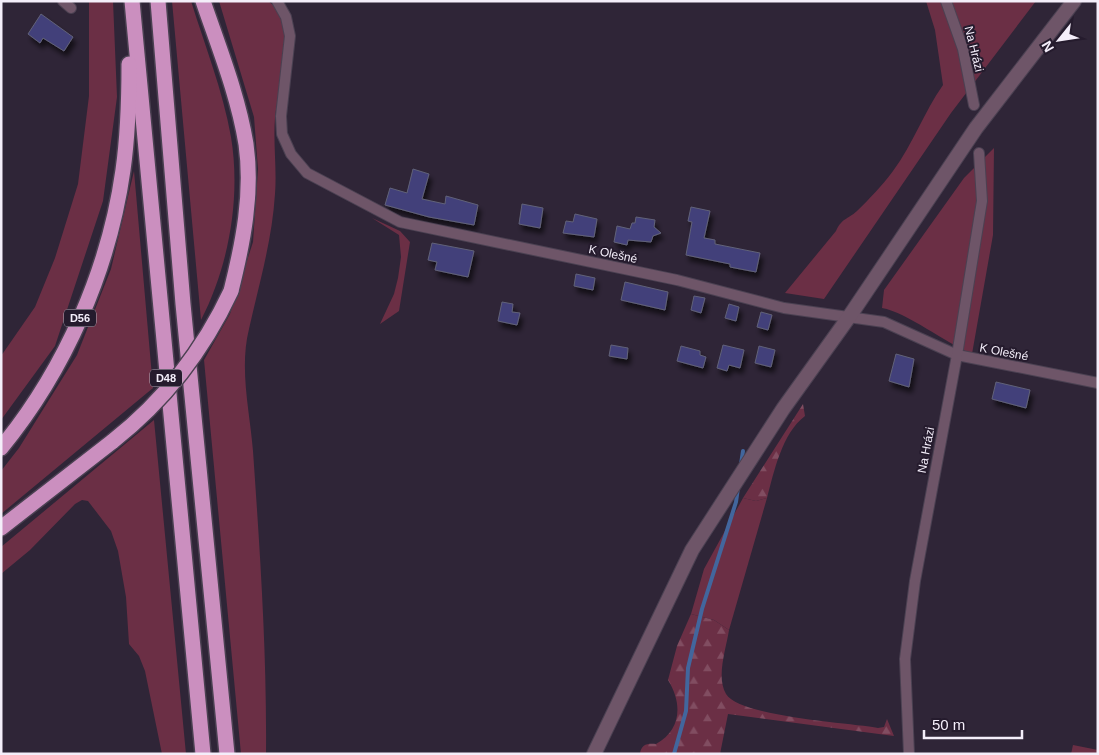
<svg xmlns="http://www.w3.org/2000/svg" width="1099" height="755" font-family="Arial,sans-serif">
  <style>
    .grass { fill: #6b2f45 }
    .forest { fill: url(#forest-firs) }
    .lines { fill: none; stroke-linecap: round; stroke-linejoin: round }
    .stream { stroke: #42669d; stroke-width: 4 }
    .building { fill: #423f7a; stroke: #616279; filter: url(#shadow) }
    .minor-casing { stroke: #4b4152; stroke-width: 12 }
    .tertiary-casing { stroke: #4b4152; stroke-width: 16 }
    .motorway-casing { stroke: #4b4152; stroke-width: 18 }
    .minor { stroke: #6e5568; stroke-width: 10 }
    .tertiary { stroke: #6e5568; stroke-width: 14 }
    .motorway { stroke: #cb8fbf; stroke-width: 15 }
    .motorway-bridge-casing { stroke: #4b4152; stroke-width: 18; stroke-linecap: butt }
    .motorway-bridge { stroke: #cb8fbf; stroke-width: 15 }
    .labels { text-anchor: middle; stroke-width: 4; stroke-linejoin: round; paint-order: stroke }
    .shield { fill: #251b2d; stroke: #b6afbc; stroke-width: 1 }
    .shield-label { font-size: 11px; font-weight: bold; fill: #f4eefa }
    .street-label { font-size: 12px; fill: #f4eefa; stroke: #251b2d }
  </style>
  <defs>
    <pattern id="forest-firs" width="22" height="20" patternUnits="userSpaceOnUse" patternTransform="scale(1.25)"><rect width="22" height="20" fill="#6b2f45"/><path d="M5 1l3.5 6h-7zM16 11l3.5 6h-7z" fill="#814d61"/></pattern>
    <filter id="shadow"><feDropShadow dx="3" dy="5.5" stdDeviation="2.5" flood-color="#0009"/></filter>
  </defs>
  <rect width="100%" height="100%" fill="#2f2537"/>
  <g class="grass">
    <polygon points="89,1 113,1 117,97 103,201 55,346 1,420 1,356 35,307 55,258 78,184 89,96"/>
    <path d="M172,1h19c14,45 32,90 40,136 10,60 -2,129 -30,183z"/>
    <path d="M219,1h49c31,20 10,87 7,117 -2,25 2,51 0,76 -3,47 -16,90 -26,135 -10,40 1,83 4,122 7,101 14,202 13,303h-25l-37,-394 26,-46 23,-72 5,-73 -4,-52z"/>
    <path d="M926,1h110l-85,112 -127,186 -39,-6 51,-62c6,-13 11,-11 21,-20 13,-13 25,-25 36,-40 20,-27 31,-59 50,-86l-8,-55z"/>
    <path d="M994,148l-1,87 -21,119c-26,-11 -66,-42 -90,-46l2,-18 80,-112z"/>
    <polygon points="134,171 153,388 1,514 1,471 19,448 77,355 111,269"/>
    <polygon points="372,218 400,231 410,242 399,311 380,324 394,294 398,278 401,257 399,235"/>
    <polygon points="154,420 186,754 162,754 145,671 139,656 129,644 126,597 118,551 111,531 88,501 82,500 75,504 30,550 1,574 1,547"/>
    <polygon points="743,498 756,501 767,498 729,630 714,620 691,614 704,569"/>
    <polygon points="1073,745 1098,750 1098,754 1071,754"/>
  </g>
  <g class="forest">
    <path d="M803,404l2,12c-23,17 -31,56 -38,82l-11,3 -13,-3z"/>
    <path d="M691,614l23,6 15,10c-3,19 -13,47 -3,64 14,23 124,29 152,34l6,-1 3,-8 7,17 -166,-22 -8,40h-80c1,-10 8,-11 16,-10 25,-14 27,-40 12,-64l9,-34z"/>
  </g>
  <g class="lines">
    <g class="stream">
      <polyline points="741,464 743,451"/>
      <polyline points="674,754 686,711 688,668 702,609 736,502 738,488"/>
    </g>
  </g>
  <g class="building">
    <polygon points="41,14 73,37 64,51 43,38 40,43 28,34"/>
    <polygon points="413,169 429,174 422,199 445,204 446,196 478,205 474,225 429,217 385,205 390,188 407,193"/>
    <polygon points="522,204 543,208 540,228 519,224"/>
    <polygon points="691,207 710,211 704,238 715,240 715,244 760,253 756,272 730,267 730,264 686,255 692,222 688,221"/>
    <polygon points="575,214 597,219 594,237 563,233 566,221 573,222"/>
    <polygon points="636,217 655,220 654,227 661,233 653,236 651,242 628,240 627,245 614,242 617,226 630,229 632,223 635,223"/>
    <polygon points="432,243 474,251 468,277 435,270 437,262 428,260"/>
    <polygon points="576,274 595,278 593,290 574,286"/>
    <polygon points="625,282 668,292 665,310 621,300"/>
    <polygon points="694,296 705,298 701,313 691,310"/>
    <polygon points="502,302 513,304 512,312 520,313 517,325 498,321"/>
    <polygon points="729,304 739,307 736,321 725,318"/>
    <polygon points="761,312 772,315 768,330 757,327"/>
    <polygon points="611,345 628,348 627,359 609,356"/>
    <polygon points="723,345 744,350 740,368 729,365 727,371 717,368"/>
    <polygon points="681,346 700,351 700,355 706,357 703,368 677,361"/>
    <polygon points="759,346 775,350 771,367 755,363"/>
    <polygon points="896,354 914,359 909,387 889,381"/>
    <polygon points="996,382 1030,390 1026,408 992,399"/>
  </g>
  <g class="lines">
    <defs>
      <g id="minor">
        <polyline points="63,1 71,8"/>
        <polyline points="277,1 286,17 290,36 281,116 282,134 291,154 307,173 400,222 677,280 784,308 884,322 957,355 1098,383"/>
        <polyline points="946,1 963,49 974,105"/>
        <polyline points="909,754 905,659 915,581 957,355 982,201 979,153"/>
      </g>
      <polyline id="tertiary" points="594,754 692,550 783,409 849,317 976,128 1074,1"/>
      <g id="motorway">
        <polyline points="132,1 203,754"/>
        <polyline points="158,1 183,304 227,754"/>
        <path d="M203,1c16,47 35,94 43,143 7,49 -3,99 -15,147"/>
        <path d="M1,448c64,-78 108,-178 122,-278 5,-35 6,-70 6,-106"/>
        <polyline points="1,528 113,441"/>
      </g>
    </defs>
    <use href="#minor" class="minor-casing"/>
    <use href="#tertiary" class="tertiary-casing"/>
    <use href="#motorway" class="motorway-casing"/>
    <use href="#minor" class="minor"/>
    <use href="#tertiary" class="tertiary"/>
    <use href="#motorway" class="motorway"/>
    <defs>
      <path id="motorway-bridge" d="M113,441c52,-41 90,-90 118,-150"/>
    </defs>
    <use href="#motorway-bridge" class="motorway-bridge-casing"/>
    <use href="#motorway-bridge" class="motorway-bridge"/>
  </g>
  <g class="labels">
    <g class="shield">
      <rect x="64" y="309.5" width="32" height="17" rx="4"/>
      <rect x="150" y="369.5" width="32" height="17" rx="4"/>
    </g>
    <g class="shield-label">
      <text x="80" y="322">D56</text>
      <text x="166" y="382">D48</text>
    </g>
    <g class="street-label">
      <text transform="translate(974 49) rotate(76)" y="4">Na Hrázi</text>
      <text transform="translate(613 254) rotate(12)" y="4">K Olešné</text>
      <text transform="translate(1004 352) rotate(11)" y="4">K Olešné</text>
      <text transform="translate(926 450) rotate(-79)" y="4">Na Hrázi</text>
    </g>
  </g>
  <rect width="1099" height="755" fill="none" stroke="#f4eefa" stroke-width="5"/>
  <g transform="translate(1059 40) rotate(240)" stroke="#251b2d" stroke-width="4" paint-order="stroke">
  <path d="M0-4L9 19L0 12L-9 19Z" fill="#f4eefa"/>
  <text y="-8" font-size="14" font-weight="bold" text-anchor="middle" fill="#f4eefa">N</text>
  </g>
  <path d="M924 730v8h98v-8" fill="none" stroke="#f4eefa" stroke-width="2.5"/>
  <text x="932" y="730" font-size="15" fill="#f4eefa" stroke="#251b2d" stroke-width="4" paint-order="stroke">50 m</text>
</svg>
